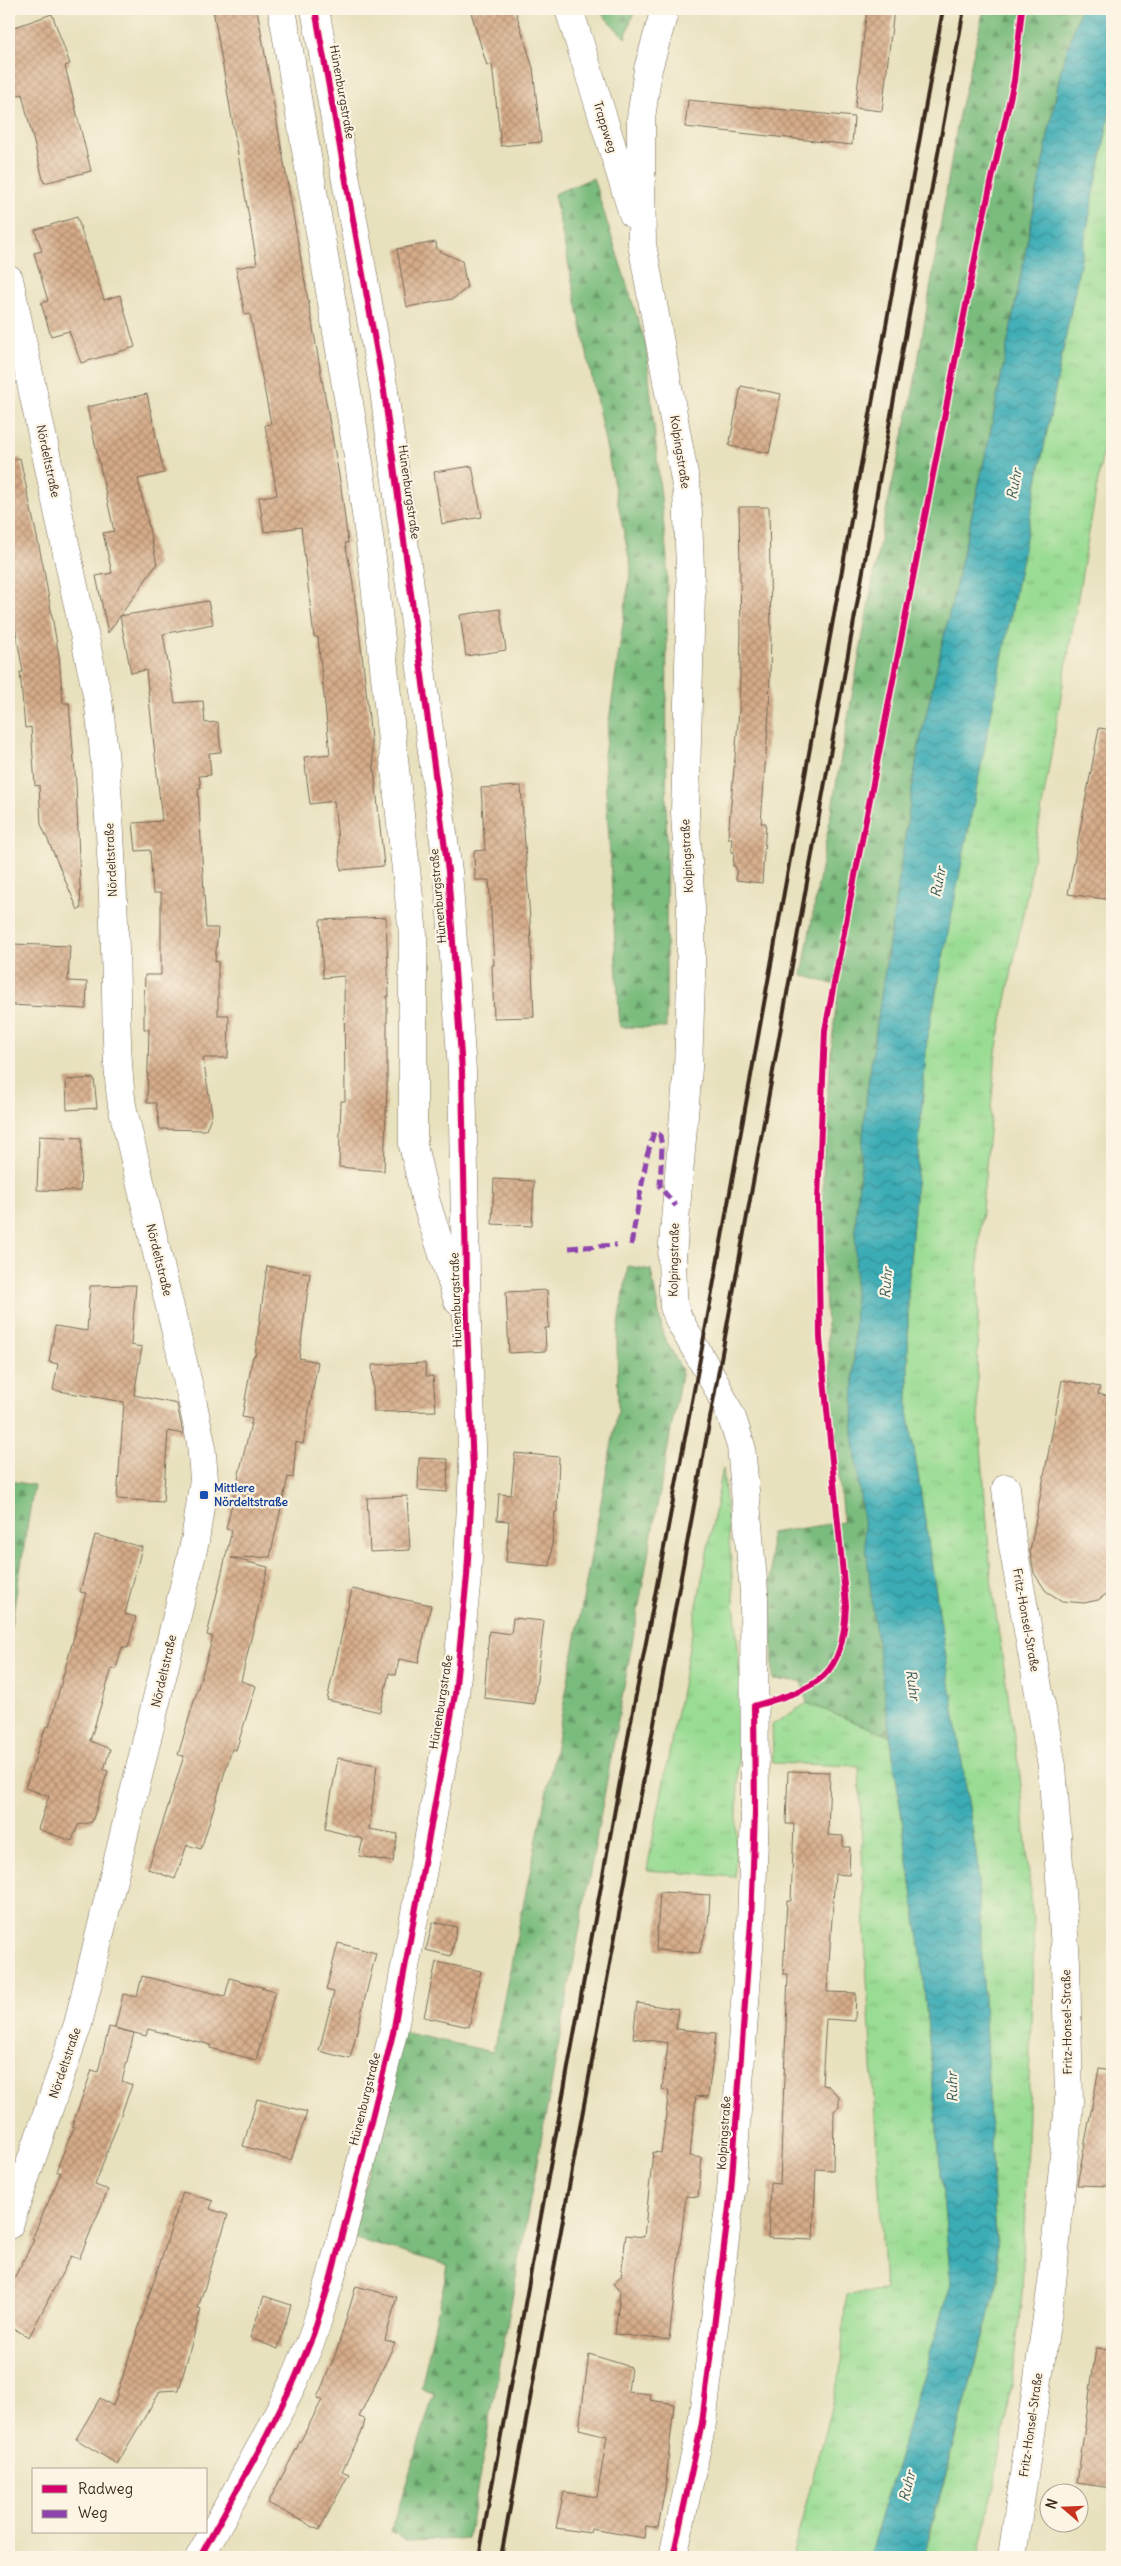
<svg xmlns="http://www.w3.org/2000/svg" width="1121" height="2566" font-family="Delius,sans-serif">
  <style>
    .grass { fill: url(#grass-tufts); stroke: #6a8358 }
    .forest { fill: url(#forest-firs); stroke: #5a734e }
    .water { fill: url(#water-waves); stroke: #3a6b6a }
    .building { fill: url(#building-cross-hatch) }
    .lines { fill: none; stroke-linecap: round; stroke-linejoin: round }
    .street-casing { stroke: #786a56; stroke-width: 29 }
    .street { stroke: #fff; stroke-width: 28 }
    .rail { stroke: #3b2a1e; stroke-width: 4 }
    .quiet { stroke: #8e44ad; stroke-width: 5; stroke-dasharray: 10 5; stroke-linecap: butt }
    .cycleway-casing { stroke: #fcf5e5; stroke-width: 9 }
    .cycleway { stroke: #d6006c; stroke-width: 6 }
    .transit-dot { fill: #1a4fb4; stroke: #fcf5e5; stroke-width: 2 }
    .labels { text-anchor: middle; stroke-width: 4.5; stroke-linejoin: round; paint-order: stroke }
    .street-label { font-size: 12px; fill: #3b2a1e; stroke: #fcf5e5 }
    .transit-label { font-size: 12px; font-weight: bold; fill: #164399; stroke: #fcf5e5; text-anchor: start }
    .water-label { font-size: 14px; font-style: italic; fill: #3b5e5a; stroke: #fcf5e5 }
  </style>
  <defs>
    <pattern id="grass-tufts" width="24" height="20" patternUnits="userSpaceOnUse" patternTransform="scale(1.25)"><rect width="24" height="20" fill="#99dc93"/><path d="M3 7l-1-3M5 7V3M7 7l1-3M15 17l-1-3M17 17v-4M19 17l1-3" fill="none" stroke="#85bd7e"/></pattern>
    <pattern id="forest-firs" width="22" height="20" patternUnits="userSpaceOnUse" patternTransform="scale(1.25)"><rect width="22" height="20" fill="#7abc7d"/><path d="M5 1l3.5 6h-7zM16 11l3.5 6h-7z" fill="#659966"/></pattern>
    <pattern id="water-waves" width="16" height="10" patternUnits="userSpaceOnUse" patternTransform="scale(1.25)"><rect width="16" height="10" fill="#3aacb5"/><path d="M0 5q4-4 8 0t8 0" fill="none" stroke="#328c93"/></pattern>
    <pattern id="building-cross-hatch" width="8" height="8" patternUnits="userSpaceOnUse" patternTransform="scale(1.25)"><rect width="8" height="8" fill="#d6ac89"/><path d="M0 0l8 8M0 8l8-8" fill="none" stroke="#af8c6f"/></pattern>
  </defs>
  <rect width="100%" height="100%" fill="#fcf5e5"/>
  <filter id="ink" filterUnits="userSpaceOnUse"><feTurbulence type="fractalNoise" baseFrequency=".02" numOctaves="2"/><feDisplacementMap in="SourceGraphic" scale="10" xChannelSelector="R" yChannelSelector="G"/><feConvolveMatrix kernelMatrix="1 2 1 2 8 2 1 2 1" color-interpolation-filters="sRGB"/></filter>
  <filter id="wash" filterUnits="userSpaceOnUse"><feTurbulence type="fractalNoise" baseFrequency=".0096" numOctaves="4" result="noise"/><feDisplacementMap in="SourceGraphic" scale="20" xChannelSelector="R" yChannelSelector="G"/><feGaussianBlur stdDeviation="1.12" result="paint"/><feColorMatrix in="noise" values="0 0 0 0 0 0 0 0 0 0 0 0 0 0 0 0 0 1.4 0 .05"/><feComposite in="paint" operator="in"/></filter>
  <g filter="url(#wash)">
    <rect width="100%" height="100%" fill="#e8e1be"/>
    <g class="grass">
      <polygon points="1112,102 1112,398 1029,883 996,1052 979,1244 977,1394 992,1587 1020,1776 1034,1932 1022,2294 1008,2412 979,2557 924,2557 998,2281 977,1860 908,1410 908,1288 927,1039"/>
      <polygon points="723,1468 741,1684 735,1877 647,1870"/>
      <polygon points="807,1703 890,1736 921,1953 951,2284 869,2557 792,2557 840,2373 846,2294 885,2291 866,1962 859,1766 773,1763 772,1725"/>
    </g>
    <g class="forest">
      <polygon points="597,9 635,9 625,38"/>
      <path d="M984,9h96l-19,60 -73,375 -70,306 -51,341 -11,127 -3,215 37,303 -83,-33 -6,-22 -28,-1 -3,-147 73,-11c-9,-101 -19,-201 -20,-302 -1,-78 5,-157 16,-234l-37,-11 80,-446 31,-137 46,-278z"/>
      <polygon points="593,178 646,345 667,559 666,1028 620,1027 604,756 631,567 554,194"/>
      <polygon points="628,1266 651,1270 663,1335 682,1370 468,2539 406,2541 391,2532 434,2394 421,2388 448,2265 352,2238 402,2032 493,2052 556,1746 618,1410 617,1338"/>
      <polygon points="9,1481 34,1485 9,1638"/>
    </g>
    <polygon class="water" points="1080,9 1112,9 1112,102 927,1039 908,1288 908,1410 977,1860 998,2281 923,2557 869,2557 951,2284 921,1953 875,1628 853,1433 856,1218 867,1091 918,750 988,444 1061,69"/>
    <g id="blocks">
      <g class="building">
        <polygon points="213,9 257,9 341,487 348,543 345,543 352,577 364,671 384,866 341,870 334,801 310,804 304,757 330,754 318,637 314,637 301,527 264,532 259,497 277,495 265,425 271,424 250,314 245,315 236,268 257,264"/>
        <polygon points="470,9 515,9 533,68 541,142 501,146 492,64 487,66"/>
        <polygon points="867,9 894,9 882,111 855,108"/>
        <polygon points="52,14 70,64 65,66 91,171 44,183 22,94 9,98 9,29"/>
        <polygon points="688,100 854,117 852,145 685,127"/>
        <polygon points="77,217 104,300 120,295 135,347 81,363 69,331 51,336 41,303 48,301 34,253 42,251 35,230"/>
        <polygon points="436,242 437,250 462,261 467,288 453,299 407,307 397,249"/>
        <polygon points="741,386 781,394 769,453 729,446"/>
        <polygon points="147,394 164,473 138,479 157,564 108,633 96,576 112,573 103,533 114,531 87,407"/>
        <polygon points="20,458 43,565 59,656 63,703 69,703 76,784 81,909 78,910 41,824 39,785 35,786 31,727 25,728 20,672 23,672 9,593 9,460"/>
        <polygon points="472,466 482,517 442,524 434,472"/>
        <polygon points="739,507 769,507 771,634 769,712 761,823 766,823 762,883 736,880 736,867 733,866 734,852 731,852 732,838 728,838 739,711 741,633"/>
        <polygon points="208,601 213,624 163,634 175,703 203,701 205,723 218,722 221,752 209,753 211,775 199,776 201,788 198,788 206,928 218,928 215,962 218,961 218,1015 229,1015 228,1058 203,1058 212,1114 206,1130 160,1129 156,1103 147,1103 149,1029 144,1029 144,1000 145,975 161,975 161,893 153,893 150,850 136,851 133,823 162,821 146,670 131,673 120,616"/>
        <polygon points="500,609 506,650 466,656 460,615"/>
        <polygon points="1099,728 1112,730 1112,900 1068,894"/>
        <polygon points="521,786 530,920 534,1017 494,1018 492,965 494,965 489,880 475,880 474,851 485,850 481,788"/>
        <polygon points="386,917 389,996 387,996 387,1087 384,1171 339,1167 341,1101 345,1101 344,976 323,978 320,920"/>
        <polygon points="12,944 70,946 68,981 87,982 86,1009 10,1005"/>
        <polygon points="94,1078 97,1108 67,1110 66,1080"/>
        <polygon points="39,1136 82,1138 80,1191 37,1190"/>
        <polygon points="494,1179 534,1181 532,1226 492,1224"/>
        <polygon points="267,1266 310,1273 299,1358 318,1362 303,1444 296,1442 293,1478 288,1477 270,1557 231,1558 268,1567 241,1681 256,1686 236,1750 232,1749 201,1849 187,1845 175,1879 148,1869 184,1756 178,1755 213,1637 207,1635 232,1530 226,1529 252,1419 242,1417 253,1356 255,1356"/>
        <polygon points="136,1285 131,1345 142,1347 134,1395 177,1404 183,1434 168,1431 163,1502 117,1499 124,1402 53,1390 58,1364 49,1362 55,1326 87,1331 90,1286"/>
        <polygon points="547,1290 549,1328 545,1328 546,1351 509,1353 506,1292"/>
        <polygon points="425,1363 426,1376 433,1376 436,1411 374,1412 372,1365"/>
        <polygon points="1062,1380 1100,1387 1098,1394 1112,1397 1112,1590 1098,1600 1084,1603 1062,1601 1046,1591 1034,1573 1030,1551"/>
        <polygon points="515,1453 559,1457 557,1512 555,1512 550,1566 506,1562 509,1521 497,1520 499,1494 511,1495"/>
        <polygon points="419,1458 448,1459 447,1492 418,1490"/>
        <polygon points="407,1496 410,1550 370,1552 367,1498"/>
        <polygon points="95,1535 142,1547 125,1614 136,1617 128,1648 122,1647 116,1669 112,1668 90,1741 110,1749 104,1770 108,1771 92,1822 78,1825 72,1841 38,1829 49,1796 25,1788 46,1726 49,1727 86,1593 80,1592"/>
        <polygon points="352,1589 431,1605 418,1663 399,1659 396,1675 389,1673 380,1712 327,1700"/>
        <polygon points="513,1618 544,1621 534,1704 484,1698 489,1631 511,1634"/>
        <polygon points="338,1758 377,1765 369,1829 398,1834 393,1862 359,1856 363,1839 325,1829"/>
        <polygon points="788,1771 830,1772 828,1835 843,1836 843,1847 850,1847 849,1875 835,1874 827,1992 856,1993 855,2021 826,2019 822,2085 828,2086 839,2096 839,2107 834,2111 833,2170 816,2169 813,2240 768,2238 770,2183 780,2184 788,1974 783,1974 787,1901 791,1901 794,1824 786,1824"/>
        <polygon points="660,1892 710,1895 708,1925 699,1953 656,1950"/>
        <polygon points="433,1922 457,1927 451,1956 426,1950"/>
        <polygon points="338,1943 376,1953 350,2059 319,2051 334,1992 326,1990"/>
        <polygon points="436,1962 481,1971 469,2027 424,2017"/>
        <polygon points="142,1976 225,1996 230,1978 275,1991 256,2060 210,2048 211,2045 148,2029 146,2036 115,2028 123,1994 137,1997"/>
        <polygon points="637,2003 678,2009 676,2029 716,2033 708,2097 696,2096 690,2156 702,2158 698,2197 686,2196 669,2340 615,2334 620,2292 613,2283 621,2276 626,2235 644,2237 653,2152 661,2153 669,2091 662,2090 668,2043 633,2038"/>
        <polygon points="109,2027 134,2033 122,2081 132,2085 95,2185 108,2190 79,2259 71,2256 29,2337 9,2326 9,2288 34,2240 32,2239 61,2173 56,2171 74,2127 72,2126 92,2070 98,2072"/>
        <polygon points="1099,2069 1112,2071 1112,2186 1077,2185"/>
        <polygon points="257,2099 307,2112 291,2160 243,2146"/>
        <polygon points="183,2192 213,2201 210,2209 228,2215 198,2308 201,2309 179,2390 160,2391 117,2464 76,2439 100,2398 113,2406"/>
        <polygon points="356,2286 397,2297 385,2340 395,2343 359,2417 365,2419 363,2429 342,2471 349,2474 319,2530 268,2503 322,2400 317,2398 336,2353"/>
        <polygon points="264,2296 291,2305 278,2349 250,2338"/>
        <polygon points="1096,2348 1112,2349 1112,2488 1077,2483"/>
        <polygon points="589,2354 631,2367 628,2392 651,2394 650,2400 674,2404 666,2482 658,2528 646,2526 644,2538 591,2529 590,2533 556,2528 564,2492 597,2497 607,2436 579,2429"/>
      </g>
    </g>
  </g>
  <g filter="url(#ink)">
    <use href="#blocks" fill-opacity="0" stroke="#786a56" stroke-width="1"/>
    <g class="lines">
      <defs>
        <g id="street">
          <polyline points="282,9 359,462 373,566 413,934 413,1145 426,1202 458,1301"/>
          <polyline points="569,9 633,214"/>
          <polyline points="665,9 648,69 641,118 641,171 642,244 687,491 691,594 685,813 691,908 691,981 688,1068 672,1256 673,1292 674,1307 679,1320 716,1385 732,1418 741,1446 754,1592 755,1812 751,1922 731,2191 702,2423 673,2557"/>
          <path d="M9,279l89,421c11,83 14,167 17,250 2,52 0,104 7,156l71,298 8,39 3,36 -9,62 -117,483 -69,201"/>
          <polyline points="1006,1488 1012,1541 1052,1766 1066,1962 1069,2103 1052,2283 1012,2557"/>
          <polyline points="200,2557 265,2439 294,2381 312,2338 330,2281 358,2174 393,2033 455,1694 467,1576 473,1470 467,1325 462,1071 448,871 384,391 315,9"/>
        </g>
      </defs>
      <use href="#street" class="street-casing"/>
      <use href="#street" class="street"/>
      <g class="rail">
        <polyline points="479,2557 631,1721 700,1359 943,9"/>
        <polyline points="501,2557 738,1266 964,9"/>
      </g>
      <g class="quiet">
        <polyline points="631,1245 647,1156 654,1132 660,1135 662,1147 660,1187 676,1206"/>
        <polyline points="569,1248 616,1245"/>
      </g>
      <defs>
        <g id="cycleway">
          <polyline points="200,2557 265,2439 294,2381 312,2338 330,2281 358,2174 393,2033 455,1694 467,1576 473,1470 467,1325 462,1071 448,871 384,391 315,9"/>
          <path d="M673,2557l29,-134 29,-232 20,-269 4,-110 -1,-106c65,-19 89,-27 92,-101l-26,-267 -2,-138 7,-170 156,-802 33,-147 8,-72"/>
        </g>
      </defs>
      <use href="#cycleway" class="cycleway-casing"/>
      <use href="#cycleway" class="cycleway"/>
    </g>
  </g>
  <rect class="transit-dot" x="199" y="1490" width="10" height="10" rx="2.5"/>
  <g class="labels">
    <g class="street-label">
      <text transform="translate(342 92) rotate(80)" y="4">Hünenburgstraße</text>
      <text transform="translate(605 127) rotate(73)" y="4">Trappweg</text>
      <text transform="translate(680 452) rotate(81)" y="4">Kolpingstraße</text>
      <text transform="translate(48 461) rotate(78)" y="4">Nördeltstraße</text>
      <text transform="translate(409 492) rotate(82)" y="4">Hünenburgstraße</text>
      <text transform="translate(687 856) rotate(-93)" y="4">Kolpingstraße</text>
      <text transform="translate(111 860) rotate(-93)" y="4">Nördeltstraße</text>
      <text transform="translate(438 896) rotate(-95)" y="4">Hünenburgstraße</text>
      <text transform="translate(159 1260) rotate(76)" y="4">Nördeltstraße</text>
      <text transform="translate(674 1260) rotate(-89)" y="4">Kolpingstraße</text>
      <text transform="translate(456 1300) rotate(-92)" y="4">Hünenburgstraße</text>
      <text transform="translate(1026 1620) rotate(80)" y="4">Fritz-Honsel-Straße</text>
      <text transform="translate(164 1671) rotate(-77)" y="4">Nördeltstraße</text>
      <text transform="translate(441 1702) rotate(-81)" y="4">Hünenburgstraße</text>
      <text transform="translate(1067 2022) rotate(-91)" y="4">Fritz-Honsel-Straße</text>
      <text transform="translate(65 2063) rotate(-71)" y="4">Nördeltstraße</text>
      <text transform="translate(365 2099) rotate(-76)" y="4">Hünenburgstraße</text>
      <text transform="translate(724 2133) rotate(-86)" y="4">Kolpingstraße</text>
      <text transform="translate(1031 2425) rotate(-82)" y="4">Fritz-Honsel-Straße</text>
    </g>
    <g class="transit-label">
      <text x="214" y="1492">Mittlere<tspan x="214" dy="14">Nördeltstraße</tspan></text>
    </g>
    <g class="water-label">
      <text transform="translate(1014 484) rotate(-79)" y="5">Ruhr</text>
      <text transform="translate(938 882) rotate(-79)" y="5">Ruhr</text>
      <text transform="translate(886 1283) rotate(-85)" y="5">Ruhr</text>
      <text transform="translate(913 1685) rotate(82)" y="5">Ruhr</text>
      <text transform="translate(952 2087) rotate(-92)" y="5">Ruhr</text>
      <text transform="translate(907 2486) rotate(-76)" y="5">Ruhr</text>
    </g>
  </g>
  <rect width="1121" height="2566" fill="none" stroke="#fcf5e5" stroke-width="30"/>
  <rect x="32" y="2468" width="175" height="65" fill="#fcf5e5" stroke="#afa495"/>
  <rect x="42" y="2485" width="25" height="8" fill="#d6006c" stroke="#afa495"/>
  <text x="78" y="2494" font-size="15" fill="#3b2a1e">Radweg</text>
  <rect x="42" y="2510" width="25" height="8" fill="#8e44ad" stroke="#afa495"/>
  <text x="78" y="2518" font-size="15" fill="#3b2a1e">Weg</text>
  <g transform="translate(1064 2508) rotate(289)"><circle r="24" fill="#fcf5e5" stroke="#afa495"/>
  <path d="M0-4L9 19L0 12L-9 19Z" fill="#c8321e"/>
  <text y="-8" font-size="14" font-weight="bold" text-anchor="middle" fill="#3b2a1e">N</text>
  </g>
</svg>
